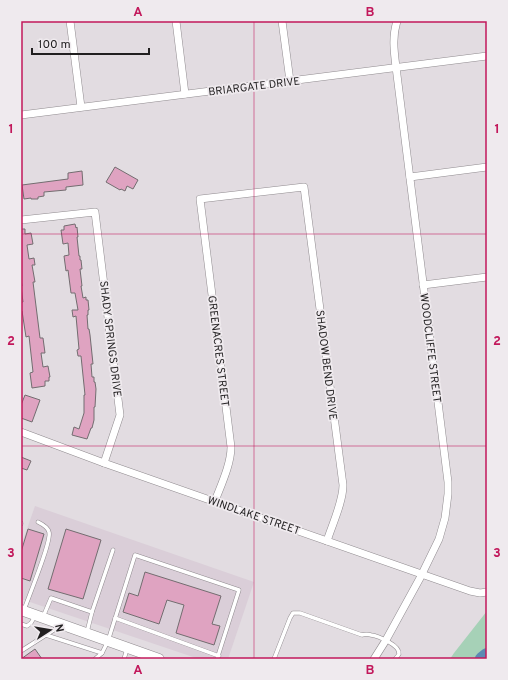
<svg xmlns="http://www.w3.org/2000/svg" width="508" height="680" font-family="Overpass,sans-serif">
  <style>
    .built { fill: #daced8 }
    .green { fill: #a6d1b7 }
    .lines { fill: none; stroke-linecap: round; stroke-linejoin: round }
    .river { stroke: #5c8ab3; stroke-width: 14 }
    .building { fill: #dfa3c1; stroke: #736d70 }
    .lane-casing { stroke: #908b8f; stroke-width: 4.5 }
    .street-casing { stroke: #908b8f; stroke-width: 8 }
    .secondary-casing { stroke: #908b8f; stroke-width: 11 }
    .lane { stroke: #fff; stroke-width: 3.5 }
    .street { stroke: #fff; stroke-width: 7 }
    .secondary { stroke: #fff; stroke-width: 10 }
    .grid { fill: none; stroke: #c2185b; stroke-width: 1; stroke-opacity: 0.55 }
    .labels { text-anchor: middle; stroke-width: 3.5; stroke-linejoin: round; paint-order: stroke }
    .street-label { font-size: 11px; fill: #211f20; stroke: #efeaee }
    .neatline { fill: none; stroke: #c2185b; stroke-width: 1.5 }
    .grid-label { font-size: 13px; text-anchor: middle; font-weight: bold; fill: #c2185b }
  </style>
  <rect width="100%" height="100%" fill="#e2dce1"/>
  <polygon class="built" points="35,506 254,582 228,659 199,659 21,599 21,546"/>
  <polygon class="green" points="487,611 487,659 450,659 454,653"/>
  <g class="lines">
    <polyline class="river" points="482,659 487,655"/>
  </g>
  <g class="building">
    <polygon points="115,167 138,180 133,189 127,186 125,191 121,189 120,190 106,182"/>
    <polygon points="82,171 83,185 66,187 66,190 44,192 44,196 38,197 38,199 31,199 31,198 24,199 22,185 68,179 68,173"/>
    <polygon points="75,224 76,228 77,227 78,237 77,237 79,256 80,256 80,260 81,260 82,269 80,269 82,286 81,286 83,298 86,297 86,300 88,300 89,310 88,310 88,315 87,315 88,329 89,329 90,335 93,364 91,364 92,377 94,377 94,382 95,382 96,389 95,407 94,407 94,420 92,428 91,428 87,439 72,435 74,427 79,429 84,413 84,395 85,395 81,356 78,356 77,350 79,349 76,316 73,317 72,310 78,310 75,293 71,293 68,270 66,271 64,256 69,255 68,243 63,244 61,230 64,230 64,226"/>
    <polygon points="21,229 25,229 25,234 31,233 33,244 27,245 29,259 34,258 35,265 32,265 35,282 33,282 40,338 43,338 45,353 41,353 43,367 48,366 50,377 49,377 49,381 45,381 45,386 32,388 30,373 33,372 29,336 26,337 22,311 21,311 21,302 23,302 21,287 22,286 21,279"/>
    <polygon points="25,395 40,400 32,422 21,418 21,405"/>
    <polygon points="21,457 31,461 27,470 21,468"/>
    <polygon points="28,529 44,534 30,581 21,578 21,552"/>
    <polygon points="66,529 101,540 83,599 48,589"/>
    <polygon points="145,572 221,596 212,624 220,626 214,645 176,633 184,605 167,600 159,624 123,612 129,593 138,596"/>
    <polygon points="35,649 42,659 21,659"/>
  </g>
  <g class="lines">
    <defs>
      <g id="lane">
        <polyline points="21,523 21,524"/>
        <path d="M24,610c4,-12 28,-69 25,-78 -1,-5 -7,-8 -11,-10"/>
        <polyline points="43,617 51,598 92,612 113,550"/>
        <polyline points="115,618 219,656"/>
        <polyline points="21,624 27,626 31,623 35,616"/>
        <polyline points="87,632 92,612"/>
        <polyline points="46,635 102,653"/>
        <polyline points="21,651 60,626"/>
        <polyline points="95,659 102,653 108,641 135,555 239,590 217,659"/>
        <polyline points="124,659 127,649"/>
        <path d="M274,659l16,-41 3,-5h7l62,22c3,-1 6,-1 9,0 7,1 29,10 28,19 -1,2 -3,4 -4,5"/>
      </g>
      <g id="street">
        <polyline points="70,21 81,107"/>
        <polyline points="176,21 185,94"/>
        <polyline points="282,21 290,81"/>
        <polyline points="21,115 487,56"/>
        <polyline points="410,177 487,167"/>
        <polyline points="21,220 95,212 120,415 104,463"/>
        <polyline points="423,285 487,277"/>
        <polyline points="21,432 104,463 470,591 480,593 487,592"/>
        <path d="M215,501c6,-16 16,-37 16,-54l-31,-248 104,-12 39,298c0,17 -11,40 -16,56"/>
        <path d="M374,659l12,-19 34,-62 19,-39 6,-21 3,-24v-12l-52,-415c-2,-16 -4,-30 1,-46"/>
      </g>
      <polyline id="secondary" points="21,610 159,659"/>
    </defs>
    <use href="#lane" class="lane-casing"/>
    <use href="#street" class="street-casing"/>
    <use href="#secondary" class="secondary-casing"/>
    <use href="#lane" class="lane"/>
    <use href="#street" class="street"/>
    <use href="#secondary" class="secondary"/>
  </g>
  <path class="grid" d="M254,21v638M21,234h466M21,446h466"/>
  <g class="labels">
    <g class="street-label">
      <text transform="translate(254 86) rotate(-7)" y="4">BRIARGATE DRIVE</text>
      <text transform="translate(111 339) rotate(83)" y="4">SHADY SPRINGS DRIVE</text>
      <text transform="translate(431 348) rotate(83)" y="4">WOODCLIFFE STREET</text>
      <text transform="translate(219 351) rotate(83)" y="4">GREENACRES STREET</text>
      <text transform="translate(327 365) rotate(83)" y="4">SHADOW BEND DRIVE</text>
      <text transform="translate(254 515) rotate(19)" y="4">WINDLAKE STREET</text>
    </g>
  </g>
  <rect width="508" height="680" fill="none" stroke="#efeaee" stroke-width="44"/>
  <g transform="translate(50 630) rotate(78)" stroke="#efeaee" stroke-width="3" paint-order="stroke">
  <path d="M0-3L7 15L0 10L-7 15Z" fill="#211f20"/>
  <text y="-6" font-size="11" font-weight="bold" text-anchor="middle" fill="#211f20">N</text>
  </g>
  <path d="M32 48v6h117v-6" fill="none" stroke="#211f20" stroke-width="2"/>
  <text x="38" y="48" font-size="12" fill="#211f20" stroke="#efeaee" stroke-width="3" paint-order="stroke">100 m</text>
  <rect x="22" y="22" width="464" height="636" class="neatline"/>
  <g class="grid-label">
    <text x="138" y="16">A</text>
    <text x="370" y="16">B</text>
    <text x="11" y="133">1</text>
    <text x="497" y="133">1</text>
    <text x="11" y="345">2</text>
    <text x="497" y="345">2</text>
    <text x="11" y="557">3</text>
    <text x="497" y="557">3</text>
    <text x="138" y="674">A</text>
    <text x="370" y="674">B</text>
  </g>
</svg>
